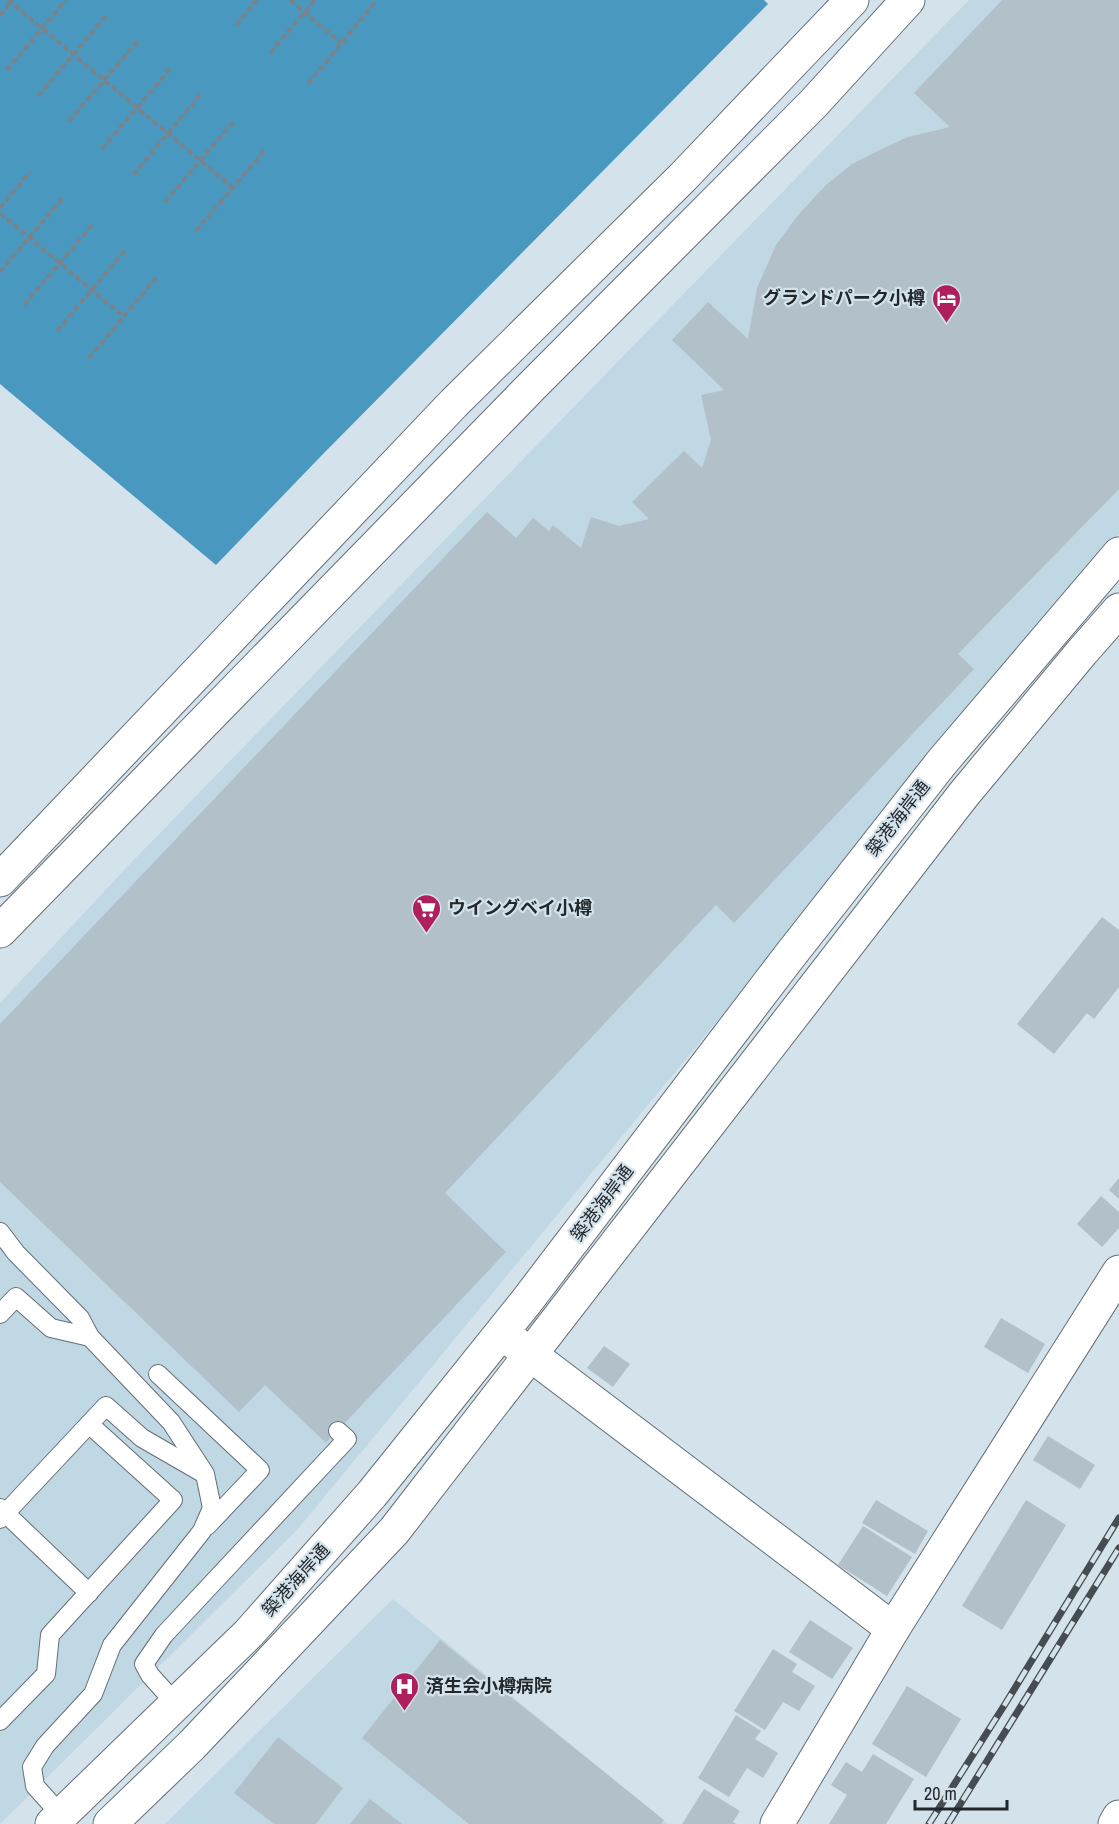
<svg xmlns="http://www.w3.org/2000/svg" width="1119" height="1824" font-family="'Archivo Narrow','Noto Sans JP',sans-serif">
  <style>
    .built { fill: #c0d7e4 }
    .water { fill: #4998c0 }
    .building { fill: #b2c1c9 }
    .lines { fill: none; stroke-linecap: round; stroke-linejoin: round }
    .service-casing { stroke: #626f77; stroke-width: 20 }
    .minor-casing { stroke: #626f77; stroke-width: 35 }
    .tertiary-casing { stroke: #626f77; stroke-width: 35 }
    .path { stroke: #7a838a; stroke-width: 4; stroke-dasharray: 6 3; stroke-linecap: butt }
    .service { stroke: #fff; stroke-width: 18 }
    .minor { stroke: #fff; stroke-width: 33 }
    .tertiary { stroke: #fff; stroke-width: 33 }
    .rail-casing { stroke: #464d52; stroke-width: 7 }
    .rail { stroke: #d3e2eb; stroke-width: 4.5; stroke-dasharray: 14; stroke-linecap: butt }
    .labels { text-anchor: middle; stroke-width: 4.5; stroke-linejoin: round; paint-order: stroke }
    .poi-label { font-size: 18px; font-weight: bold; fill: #22272b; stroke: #d3e2eb; text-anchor: start }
    .street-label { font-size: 18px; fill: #22272b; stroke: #d3e2eb }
  </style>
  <rect width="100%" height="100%" fill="#d3e2eb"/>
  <g class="built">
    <polygon points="969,0 1119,0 1119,534 297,1530 0,1824 0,1003 129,865"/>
    <polygon points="393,1599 668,1824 165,1824"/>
  </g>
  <polygon class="water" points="0,0 764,0 768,4 323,454 216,565 0,384"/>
  <g class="building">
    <polygon points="1002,0 1119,0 1119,489 958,654 974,669 734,923 716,905 445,1193 506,1252 326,1443 265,1385 239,1412 0,1182 0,1024 487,512 516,538 533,518 549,531 553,525 581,548 591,517 619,526 649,519 632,502 684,451 702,468 711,440 701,395 724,390 672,340 708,302 748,339 757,288 776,245 798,215 826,185 852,164 880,150 908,137 950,127 914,93"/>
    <polygon points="1102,917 1119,930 1119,987 1094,1019 1087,1013 1054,1054 1017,1024"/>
    <polygon points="1119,1178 1119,1199 1109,1190"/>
    <polygon points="1101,1196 1119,1212 1119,1228 1102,1247 1077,1224"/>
    <polygon points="1001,1318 1045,1344 1028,1373 984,1347"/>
    <polygon points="604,1346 630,1364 613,1387 587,1368"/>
    <polygon points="1048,1436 1095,1465 1080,1489 1033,1460"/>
    <polygon points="876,1500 928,1531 915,1554 862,1523"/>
    <polygon points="1026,1500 1066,1525 1002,1630 962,1606"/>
    <polygon points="863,1526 912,1557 887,1596 838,1565"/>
    <polygon points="810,1620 853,1648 832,1679 789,1652"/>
    <polygon points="440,1640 664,1820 661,1824 469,1824 362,1738"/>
    <polygon points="773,1649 797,1664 792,1672 815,1686 799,1711 783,1702 765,1730 734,1711"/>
    <polygon points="907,1686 961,1719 926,1777 872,1744"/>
    <polygon points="736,1715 761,1731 755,1739 778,1753 763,1778 747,1768 729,1797 698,1778"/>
    <polygon points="278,1737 343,1788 316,1824 274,1824 234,1793"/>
    <polygon points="873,1754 914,1779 886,1824 829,1824 847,1795 831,1785 846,1762 862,1772"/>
    <polygon points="704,1789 740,1811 733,1822 736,1824 682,1824"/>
    <polygon points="370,1799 402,1824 350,1824"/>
  </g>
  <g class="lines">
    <defs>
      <g id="service">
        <polyline points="0,1232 16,1253 80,1318 90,1337 171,1422 205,1474 212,1508 202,1531 112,1645 93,1694 45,1746 32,1767 35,1786 61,1815"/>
        <polyline points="0,1314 16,1297 51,1328 90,1337"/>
        <polyline points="158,1374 260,1470 207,1526"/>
        <polyline points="0,1508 89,1593"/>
        <polyline points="0,1519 106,1406 142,1438 201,1472"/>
        <polyline points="176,1704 150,1675 144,1664 164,1635 347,1439 338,1431"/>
        <polyline points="0,1721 46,1674 50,1635 173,1500 89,1424"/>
      </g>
      <g id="minor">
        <polyline points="502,1333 893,1629"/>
        <polyline points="777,1824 893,1629 1119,1272"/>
        <polyline points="1115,1824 1119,1817"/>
      </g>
      <g id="tertiary">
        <polyline points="0,880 454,403 682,178 852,0"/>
        <polyline points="0,931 532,386 813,104 908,0"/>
        <polyline points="52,1824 249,1633 372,1494 526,1302 788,958 942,762 1119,554"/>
        <polyline points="110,1824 192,1745 394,1531 964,794 1082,652 1119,610"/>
      </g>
    </defs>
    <use href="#service" class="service-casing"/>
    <use href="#minor" class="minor-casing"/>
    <use href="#tertiary" class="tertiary-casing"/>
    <g class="path">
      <polyline points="8,0 232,187"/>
      <polyline points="290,0 341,43"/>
      <polyline points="0,16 13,0"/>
      <polyline points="236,25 257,0"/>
      <polyline points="270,53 315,0"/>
      <polyline points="7,70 66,0"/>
      <polyline points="308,84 377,0"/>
      <polyline points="38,96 107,15"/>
      <polyline points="69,121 138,41"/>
      <polyline points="102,149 171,68"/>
      <polyline points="133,175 201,94"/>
      <polyline points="165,202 234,121"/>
      <polyline points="0,208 30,172"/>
      <polyline points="0,213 123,316"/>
      <polyline points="196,231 265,150"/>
      <polyline points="0,272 62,199"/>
      <polyline points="24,305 93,224"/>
      <polyline points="57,331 125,250"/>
      <polyline points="89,358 157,277"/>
    </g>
    <use href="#service" class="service"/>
    <use href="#minor" class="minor"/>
    <use href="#tertiary" class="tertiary"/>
    <defs>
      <g id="rail">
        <polyline points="929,1824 1007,1701 1119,1518"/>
        <polyline points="948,1824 1119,1548"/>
      </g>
    </defs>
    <use href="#rail" class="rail-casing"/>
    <use href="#rail" class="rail"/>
  </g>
  <defs>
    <symbol id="hotel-pin" viewBox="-11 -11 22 30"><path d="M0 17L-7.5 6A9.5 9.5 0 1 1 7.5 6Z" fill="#ad205d" stroke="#d3e2eb"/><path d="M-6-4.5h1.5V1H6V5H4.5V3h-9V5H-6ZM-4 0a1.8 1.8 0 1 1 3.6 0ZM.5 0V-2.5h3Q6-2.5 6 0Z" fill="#fff"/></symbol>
    <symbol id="supermarket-pin" viewBox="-11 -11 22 30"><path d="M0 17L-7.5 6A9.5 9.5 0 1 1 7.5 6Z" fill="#ad205d" stroke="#d3e2eb"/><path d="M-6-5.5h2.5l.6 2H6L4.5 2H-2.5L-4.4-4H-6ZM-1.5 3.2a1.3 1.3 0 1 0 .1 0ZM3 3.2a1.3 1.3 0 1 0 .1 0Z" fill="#fff"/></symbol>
    <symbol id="hospital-pin" viewBox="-11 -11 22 30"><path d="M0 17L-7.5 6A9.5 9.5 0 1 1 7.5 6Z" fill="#ad205d" stroke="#d3e2eb"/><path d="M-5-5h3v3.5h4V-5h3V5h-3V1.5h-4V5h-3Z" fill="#fff"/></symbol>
  </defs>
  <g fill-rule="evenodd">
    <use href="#hotel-pin" x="930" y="282" width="33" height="45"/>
    <use href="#supermarket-pin" x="410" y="892" width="33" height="45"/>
    <use href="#hospital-pin" x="388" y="1670" width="33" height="45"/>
  </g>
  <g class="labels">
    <g class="poi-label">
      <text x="925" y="304" text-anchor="end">グランドパーク小樽</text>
      <text x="448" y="914">ウイングベイ小樽</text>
      <text x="426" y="1692">済生会小樽病院</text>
    </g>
    <g class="street-label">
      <text transform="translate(898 818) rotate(-52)" y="6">築港海岸通</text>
      <text transform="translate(602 1203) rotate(-53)" y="6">築港海岸通</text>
      <text transform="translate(296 1580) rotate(-48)" y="6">築港海岸通</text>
    </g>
  </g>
  <path d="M915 1800v9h92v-9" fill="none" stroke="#22272b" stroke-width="3"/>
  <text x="924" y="1800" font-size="18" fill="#22272b" stroke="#d3e2eb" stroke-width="4.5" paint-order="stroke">20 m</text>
</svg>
